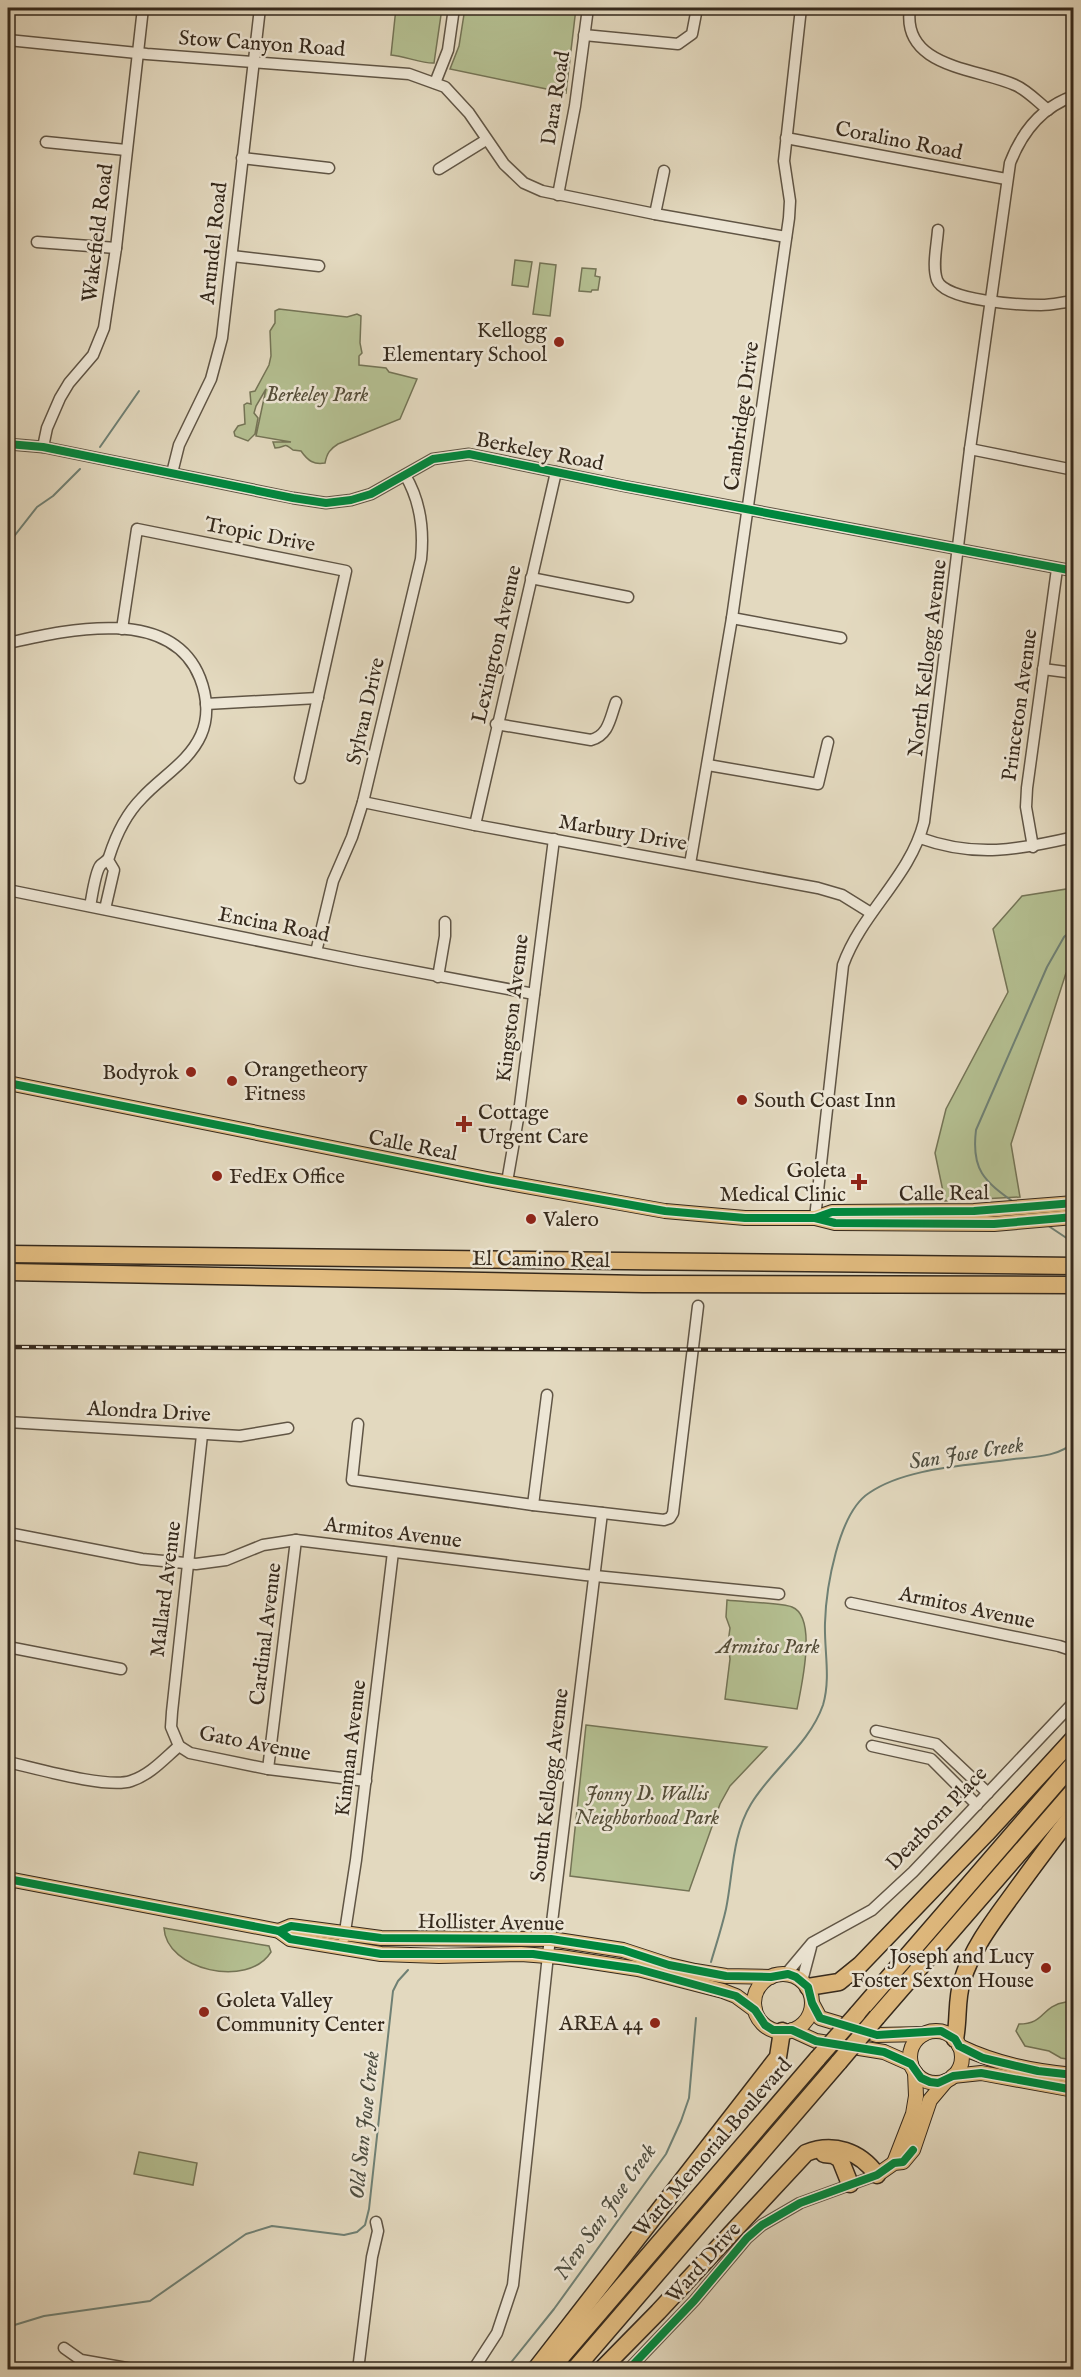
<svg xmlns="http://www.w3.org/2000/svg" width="1081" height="2377" font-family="'IM FELL English',serif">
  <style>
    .green { fill: #b4bf91; stroke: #747456; stroke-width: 1.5 }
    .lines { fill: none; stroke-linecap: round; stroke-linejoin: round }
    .stream { stroke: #6f8074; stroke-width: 2 }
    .minor-casing { stroke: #605545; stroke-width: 13 }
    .major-casing { stroke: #35291c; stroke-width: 16 }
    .highway-casing { stroke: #35291c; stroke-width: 19 }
    .minor { stroke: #ede6d5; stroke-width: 10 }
    .major { stroke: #e2bc80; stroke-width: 14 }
    .highway { stroke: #e2bc80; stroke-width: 16 }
    .rail-casing { stroke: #35291c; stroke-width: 4.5 }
    .rail { stroke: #ede6d5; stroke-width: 2; stroke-dasharray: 7; stroke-linecap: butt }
    .highway-bridge-casing { stroke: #35291c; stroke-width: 19; stroke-linecap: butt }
    .highway-bridge { stroke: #e2bc80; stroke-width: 16 }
    .cycleway-casing { stroke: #ede6d5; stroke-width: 11 }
    .cycleway { stroke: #00873e; stroke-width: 8 }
    .poi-dot { fill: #8f2418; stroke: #ede6d5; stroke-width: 2 }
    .labels { text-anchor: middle; stroke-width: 5; stroke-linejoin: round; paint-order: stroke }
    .street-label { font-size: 21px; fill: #35291c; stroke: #ede6d5 }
    .poi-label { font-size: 21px; fill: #35291c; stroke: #ede6d5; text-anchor: start }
    .park-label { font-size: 21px; font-style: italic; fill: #554e39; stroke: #ede6d5 }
    .water-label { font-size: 22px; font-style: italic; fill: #4d4d40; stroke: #ede6d5 }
  </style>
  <rect width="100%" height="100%" fill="#e3d9bf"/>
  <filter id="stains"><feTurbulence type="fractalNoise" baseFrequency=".00333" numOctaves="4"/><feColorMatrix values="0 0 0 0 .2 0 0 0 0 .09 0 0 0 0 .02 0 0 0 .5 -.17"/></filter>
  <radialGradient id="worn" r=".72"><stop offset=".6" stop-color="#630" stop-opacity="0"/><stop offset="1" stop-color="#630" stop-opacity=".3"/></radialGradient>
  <g class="green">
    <path d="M396,8h46l-8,55c-10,1 -30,-7 -43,-8z"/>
    <polygon points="465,8 576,8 566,93 450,69 459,46"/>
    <polygon points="515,260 532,262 528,287 512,285"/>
    <polygon points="540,263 556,265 550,316 533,314"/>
    <polygon points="582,268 596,269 595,276 600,277 598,290 592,290 591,292 579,291"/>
    <path d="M279,309l68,8 10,-3 4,2 -1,27 2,10 -3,3v9l27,3 3,4 28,7 -17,40 -62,25c-8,5 -11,9 -13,19 -11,2 -17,-2 -24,-12l-8,-1c-10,-8 -6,-3 -18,-2l-2,-6h18l-35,-6 10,-47 -10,17 -2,7 4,5 -3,16 -7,7 -13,-5 -1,-4 4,-6 7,-2 -1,-19 3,-2 4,1 -1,-12 5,-1 14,-26 2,-9 -1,-25 5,-8v-12z"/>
    <polygon points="1073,888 1073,970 1066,973 1011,1144 1020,1197 945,1201 935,1153 946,1109 1008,992 993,929 1022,896"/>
    <path d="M727,1600c14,2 55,3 65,7 26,10 9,81 5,102l-72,-10 5,-40 -2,-16 2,-15 -4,-11z"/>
    <polygon points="586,1725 767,1747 730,1786 720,1804 689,1891 570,1876"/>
    <path d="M164,1928l105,18 2,6c-23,37 -105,18 -107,-24z"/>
    <path d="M1066,2002l7,5v53l-12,-2 -12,-7 -24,-5 -9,-15 3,-7c27,0 21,-18 47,-22z"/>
    <polygon points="139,2152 197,2163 193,2185 134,2174"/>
  </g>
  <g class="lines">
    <g class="stream">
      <polyline points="100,447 139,391"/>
      <polyline points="8,544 37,507 53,496 80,469"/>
      <path d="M1015,1203c-31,-22 -44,-33 -39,-73l71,-163 17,-30 10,-9"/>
      <polyline points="1047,1225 1074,1243"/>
      <path d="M711,1962c5,-17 11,-35 15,-53 7,-34 6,-74 25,-105 21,-35 58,-59 72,-99 8,-27 1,-55 2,-82 1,-34 13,-110 44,-130 38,-26 99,-27 145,-34 19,-2 45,-2 60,-17"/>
      <polyline points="8,2327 44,2316 150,2301 246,2234 272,2226 344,2235 357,2232 365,2225 369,2209 393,1991 398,1981 408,1970"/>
      <polyline points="505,2370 554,2309 666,2154 681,2121 689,2098 696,2018"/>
    </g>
    <defs>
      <g id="minor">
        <path d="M910,8c-9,60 67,60 105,77 12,5 23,17 33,25"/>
        <polyline points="584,35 678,44 692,34 697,8"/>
        <polyline points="8,40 147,54 409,74 445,87 469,113 504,164 524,183 542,191 655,214 786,237"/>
        <polyline points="435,83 448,50 454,8"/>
        <polyline points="786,138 1006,179"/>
        <polyline points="46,142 126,150"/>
        <polyline points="242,158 329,168"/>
        <polyline points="439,169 486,140"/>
        <polyline points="558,195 575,106 588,8"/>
        <polyline points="655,214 664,171"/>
        <path d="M938,230c-1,15 -6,36 -1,50 8,21 84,25 104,25 11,0 22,-3 33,-4"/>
        <polyline points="37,242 116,248"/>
        <polyline points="232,256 319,266"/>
        <polyline points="8,444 43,447 293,498 326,503 351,500 371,494 433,459 469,454 624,486 1074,571"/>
        <polyline points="43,447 47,428 60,398 69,383 93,355 104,328 116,248 143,8"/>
        <polyline points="970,449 1074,470"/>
        <polyline points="172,473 179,445 211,379 222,338 260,8"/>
        <polyline points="531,578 628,597"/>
        <polyline points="732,618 841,638"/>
        <polyline points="122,629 137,529 346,571 300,778"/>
        <path d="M8,643c58,-13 163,-38 192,35 7,18 9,39 1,57 -12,27 -40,42 -59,63 -16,16 -26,37 -33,59 -2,5 -6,5 -9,9 -5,7 -8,31 -10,40"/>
        <polyline points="1043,669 1074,673"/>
        <polyline points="206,704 318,698"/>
        <path d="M496,724l95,16c18,-5 19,-22 25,-38"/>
        <polyline points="708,765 818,784 828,742"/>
        <polyline points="363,802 475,825 818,888 842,895 871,913"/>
        <polyline points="475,825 556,472"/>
        <path d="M920,838c55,20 98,12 154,-1"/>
        <polyline points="1033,847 1026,807 1027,788 1057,569"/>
        <polyline points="690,864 732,618 789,218 790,201 784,161 801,8"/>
        <polyline points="8,890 359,961 534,994"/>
        <polyline points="105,909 114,870 108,860"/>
        <path d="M316,952l17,-71 19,-44 11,-35 58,-243c3,-29 -1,-59 -16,-84"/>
        <polyline points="438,977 445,936 445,922"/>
        <polyline points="507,1182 519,1113 554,839"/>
        <path d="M815,1218l28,-253c19,-53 67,-88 81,-143l46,-373 40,-286c12,-31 31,-56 64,-67"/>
        <polyline points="547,1395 533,1505 664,1520 670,1518 673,1513 698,1306"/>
        <polyline points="8,1422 240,1436 288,1428"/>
        <polyline points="358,1424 352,1480 533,1505"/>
        <polyline points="8,1533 142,1559 196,1564 226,1560 263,1545 296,1540 585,1575 779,1594"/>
        <polyline points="851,1603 1059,1646 1074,1651"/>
        <polyline points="8,1647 121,1669"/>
        <polyline points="876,1731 936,1744 988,1793"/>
        <polyline points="179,1746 171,1727 172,1712 202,1435"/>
        <polyline points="179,1746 190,1753 268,1769 366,1781"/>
        <polyline points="872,1746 931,1759 977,1805"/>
        <path d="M8,1762c27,6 99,27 123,19 19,-6 33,-22 48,-35"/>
        <polyline points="268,1769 296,1540"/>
        <polyline points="8,1894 11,1879"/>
        <polyline points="344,1938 356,1860 393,1552"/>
        <polyline points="786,1974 812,1943 872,1910 913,1872 1074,1702"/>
        <polyline points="802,1981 811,1947"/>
        <polyline points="64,2348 81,2360 138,2370"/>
        <polyline points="358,2370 372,2257 378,2231 376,2222"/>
        <polyline points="473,2370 497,2333 513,2285 548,1955 602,1513"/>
        <polyline points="628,2370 694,2301 747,2238 762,2225 800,2203 877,2175"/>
      </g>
      <g id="major">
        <polyline points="8,1083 487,1179 665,1211 745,1218 815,1218 835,1223 994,1224 1074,1217"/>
        <polyline points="815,1218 832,1212 974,1211 1074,1203"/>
        <polyline points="8,1879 279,1931 290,1939 381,1954 439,1956 521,1954 560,1957 638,1969 723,1991 736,1996 755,2010"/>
        <polyline points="279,1931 291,1926 381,1938 551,1939 623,1950 669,1965 695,1971 726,1976 771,1977"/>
        <circle cx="783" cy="2003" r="29"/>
        <polyline points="812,2003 820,2018 877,2035 924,2034"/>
        <polyline points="792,2030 816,2041 884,2052 911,2064"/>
        <circle cx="936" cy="2057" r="26"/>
        <path d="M959,2046c37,18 74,25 115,29"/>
        <polyline points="953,2076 981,2073 1074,2090"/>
        <polyline points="894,2163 913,2114 916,2096 915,2072"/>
        <polyline points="877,2175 894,2163 903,2162 913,2150 930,2100 946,2081"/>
      </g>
      <g id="highway">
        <polyline points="8,1254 1074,1266"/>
        <polyline points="8,1272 643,1284 1074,1285"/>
        <polyline points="808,1987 839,1982 860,1965 986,1834 1074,1738"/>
        <polyline points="857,2014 1074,1763"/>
        <polyline points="877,2017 1074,1790"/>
        <path d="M955,2039c4,-20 1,-39 7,-58 11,-35 33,-62 54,-91 19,-26 38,-52 58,-77"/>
        <polyline points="824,2154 833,2155 840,2159 850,2184"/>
        <polyline points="535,2370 778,2057 782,2031"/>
        <polyline points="550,2370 818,2058"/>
        <polyline points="574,2370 839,2062"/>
        <path d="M601,2370l57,-58 148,-159c27,-11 54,-2 71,22"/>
      </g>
    </defs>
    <use href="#minor" class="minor-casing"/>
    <use href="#major" class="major-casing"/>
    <use href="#highway" class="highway-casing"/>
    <use href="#minor" class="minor"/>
    <use href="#major" class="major"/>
    <use href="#highway" class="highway"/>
    <defs>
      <polyline id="rail" points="8,1347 1074,1351"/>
    </defs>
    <use href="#rail" class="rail-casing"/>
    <use href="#rail" class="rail"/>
    <defs>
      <g id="highway-bridge">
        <polyline points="818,2058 857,2014"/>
        <polyline points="839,2062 877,2017"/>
      </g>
    </defs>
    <use href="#highway-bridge" class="highway-bridge-casing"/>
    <use href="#highway-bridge" class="highway-bridge"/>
    <defs>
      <g id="cycleway">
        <polyline points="8,444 43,447 293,498 326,503 351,500 371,494 433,459 469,454 624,486 1074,571"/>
        <polyline points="8,1083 487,1179 665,1211 745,1218 815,1218 835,1223 994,1224 1074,1217"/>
        <polyline points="815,1218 832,1212 974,1211 1074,1203"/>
        <polyline points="8,1879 279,1931 290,1939 381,1954 533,1954 638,1969 736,1996 755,2010 765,2025 773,2030 792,2030 816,2041 884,2052 911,2064 921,2078 930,2082 938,2083 953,2076 981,2073 1074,2090"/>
        <polyline points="279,1931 291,1926 381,1938 551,1939 623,1950 669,1965 726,1976 771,1977 788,1974 796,1977 808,1987 812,2003 820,2018 877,2035 941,2031 955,2039 959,2046 983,2058 1038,2071 1074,2075"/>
        <polyline points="628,2370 694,2301 747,2238 762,2225 800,2203 877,2175 894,2163 903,2162 913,2150"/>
      </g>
    </defs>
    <use href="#cycleway" class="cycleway-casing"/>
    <use href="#cycleway" class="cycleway"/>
  </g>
  <g class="poi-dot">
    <circle cx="559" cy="342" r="6"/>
    <circle cx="191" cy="1072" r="6"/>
    <circle cx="232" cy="1081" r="6"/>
    <circle cx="742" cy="1100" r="6"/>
    <path d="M461 1115h6v6h6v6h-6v6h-6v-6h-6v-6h6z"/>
    <circle cx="217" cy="1176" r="6"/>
    <path d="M856 1173h6v6h6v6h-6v6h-6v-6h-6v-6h6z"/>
    <circle cx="531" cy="1219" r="6"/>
    <circle cx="1046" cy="1968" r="6"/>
    <circle cx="204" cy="2012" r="6"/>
    <circle cx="655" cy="2023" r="6"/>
  </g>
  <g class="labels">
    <g class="street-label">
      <text transform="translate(262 43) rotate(4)" y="7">Stow Canyon Road</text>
      <text transform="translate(555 98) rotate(-81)" y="7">Dara Road</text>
      <text transform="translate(899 140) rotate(11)" y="7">Coralino Road</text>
      <text transform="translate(97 233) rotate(-83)" y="7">Wakefield Road</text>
      <text transform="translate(213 243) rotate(-84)" y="7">Arundel Road</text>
      <text transform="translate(741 416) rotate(-82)" y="7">Cambridge Drive</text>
      <text transform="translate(540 451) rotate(11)" y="7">Berkeley Road</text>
      <text transform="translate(260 534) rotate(11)" y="7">Tropic Drive</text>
      <text transform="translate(496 644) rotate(-77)" y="7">Lexington Avenue</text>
      <text transform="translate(927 658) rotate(-83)" y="7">North Kellogg Avenue</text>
      <text transform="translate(1019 705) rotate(-82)" y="7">Princeton Avenue</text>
      <text transform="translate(365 711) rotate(-77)" y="7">Sylvan Drive</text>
      <text transform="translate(623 832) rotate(10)" y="7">Marbury Drive</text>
      <text transform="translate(274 924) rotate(11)" y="7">Encina Road</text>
      <text transform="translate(512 1008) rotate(-83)" y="7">Kingston Avenue</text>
      <text transform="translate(413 1145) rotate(11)" y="7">Calle Real</text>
      <text transform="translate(944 1193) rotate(-1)" y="7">Calle Real</text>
      <text transform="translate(541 1259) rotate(1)" y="7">El Camino Real</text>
      <text transform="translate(149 1411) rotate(3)" y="7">Alondra Drive</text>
      <text transform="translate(393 1532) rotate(7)" y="7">Armitos Avenue</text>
      <text transform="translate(165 1589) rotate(-83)" y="7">Mallard Avenue</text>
      <text transform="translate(967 1607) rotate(12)" y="7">Armitos Avenue</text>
      <text transform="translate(265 1634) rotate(-83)" y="7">Cardinal Avenue</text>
      <text transform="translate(255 1743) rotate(11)" y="7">Gato Avenue</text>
      <text transform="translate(350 1748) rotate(-83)" y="7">Kinman Avenue</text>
      <text transform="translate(549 1785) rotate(-83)" y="7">South Kellogg Avenue</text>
      <text transform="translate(936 1818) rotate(-46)" y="7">Dearborn Place</text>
      <text transform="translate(491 1922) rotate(1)" y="7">Hollister Avenue</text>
      <text transform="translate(712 2147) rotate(-49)" y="7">Ward Memorial Boulevard</text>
      <text transform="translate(703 2262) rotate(-48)" y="7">Ward Drive</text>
    </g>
    <g class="poi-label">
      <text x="547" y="337" text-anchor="end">Kellogg<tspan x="547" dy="24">Elementary School</tspan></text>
      <text x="244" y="1076">Orangetheory<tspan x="244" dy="24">Fitness</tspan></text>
      <text x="179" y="1079" text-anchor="end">Bodyrok</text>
      <text x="754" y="1107">South Coast Inn</text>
      <text x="478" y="1119">Cottage<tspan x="478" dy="24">Urgent Care</tspan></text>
      <text x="846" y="1177" text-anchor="end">Goleta<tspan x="846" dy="24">Medical Clinic</tspan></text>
      <text x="229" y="1183">FedEx Office</text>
      <text x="543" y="1226">Valero</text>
      <text x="1034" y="1963" text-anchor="end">Joseph and Lucy<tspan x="1034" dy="24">Foster Sexton House</tspan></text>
      <text x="216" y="2007">Goleta Valley<tspan x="216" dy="24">Community Center</tspan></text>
      <text x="643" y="2030" text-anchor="end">AREA 44</text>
    </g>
    <g class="park-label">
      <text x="317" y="401">Berkeley Park</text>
      <text x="768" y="1653">Armitos Park</text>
      <text x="647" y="1800">Jonny D. Wallis<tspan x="647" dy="24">Neighborhood Park</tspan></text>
    </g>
    <g class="water-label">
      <text transform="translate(966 1452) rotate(-9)" y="8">San Jose Creek</text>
      <text transform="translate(363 2125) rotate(-84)" y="8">Old San Jose Creek</text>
      <text transform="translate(604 2211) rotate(-55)" y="8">New San Jose Creek</text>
    </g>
  </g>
  <rect width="1081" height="2377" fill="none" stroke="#e3d9bf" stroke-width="30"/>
  <rect x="9" y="9" width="1063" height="2359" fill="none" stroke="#35291c" stroke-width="3"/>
  <rect x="15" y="15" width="1051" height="2347" fill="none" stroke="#35291c" stroke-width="1.5"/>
  <rect width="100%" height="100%" filter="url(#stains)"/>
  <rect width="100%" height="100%" fill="url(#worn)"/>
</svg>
